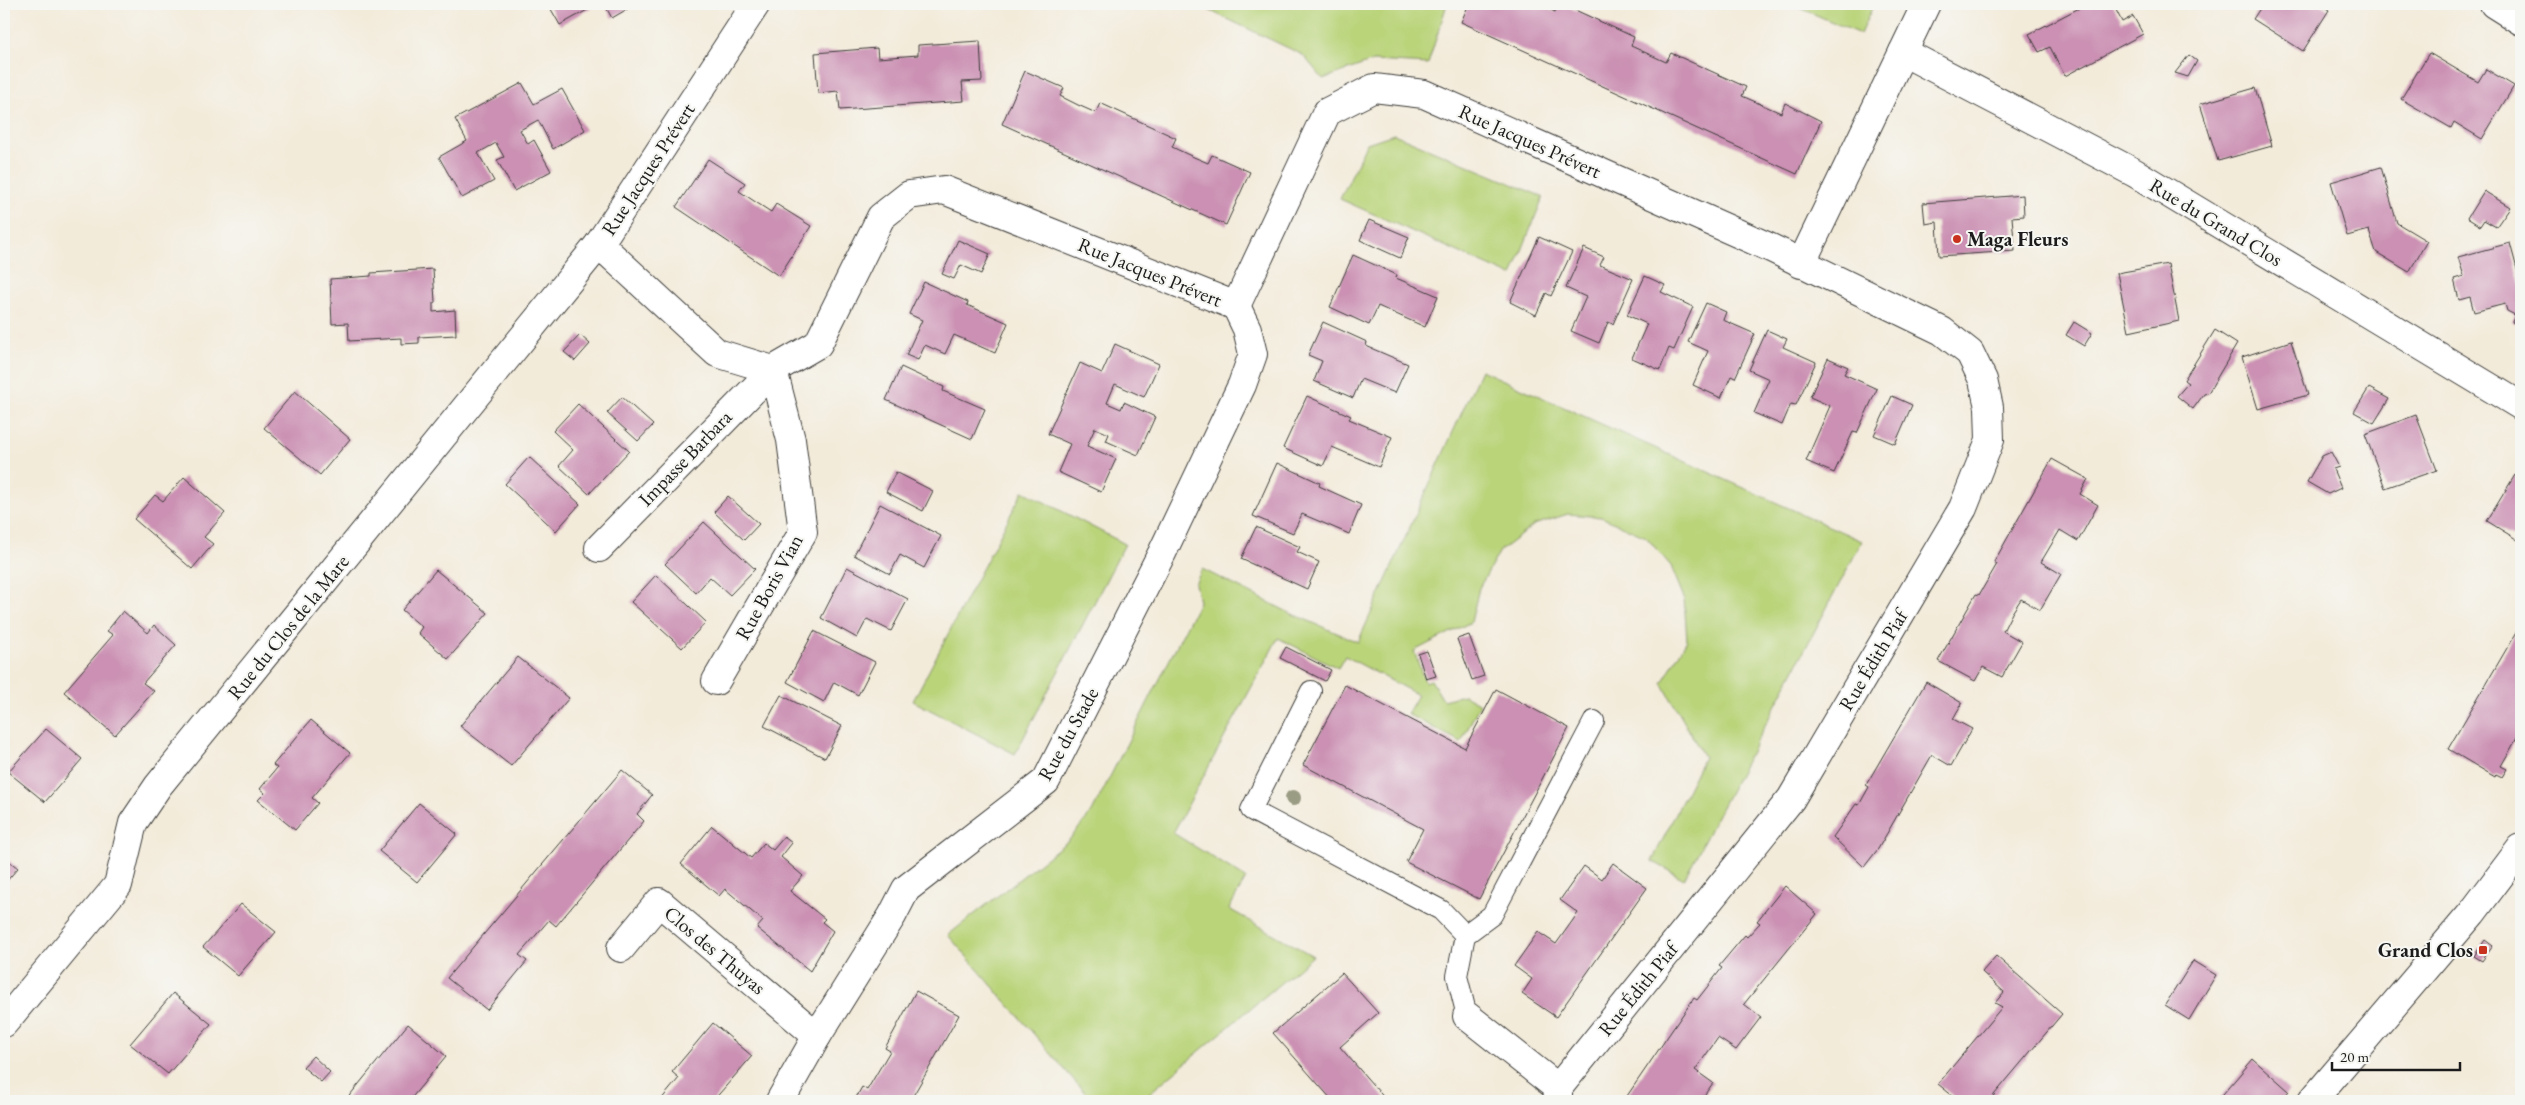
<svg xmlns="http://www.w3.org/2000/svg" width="2525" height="1105" font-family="'EB Garamond',serif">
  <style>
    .green { fill: #bad47a; stroke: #6b784b }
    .building { fill: #cb90b3 }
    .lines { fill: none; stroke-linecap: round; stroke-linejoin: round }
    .lane-casing { stroke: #3c3b38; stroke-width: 22 }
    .street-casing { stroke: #3c3b38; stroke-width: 30 }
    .lane { stroke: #fff; stroke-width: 20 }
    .street { stroke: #fff; stroke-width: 28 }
    .tree { fill: #9b9c84 }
    .poi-dot { fill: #c8321e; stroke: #f6f6f2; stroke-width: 2 }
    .labels { text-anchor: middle; stroke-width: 4; stroke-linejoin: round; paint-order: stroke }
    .street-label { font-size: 20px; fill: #1c1c1c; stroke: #f6f6f2 }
    .poi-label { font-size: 20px; font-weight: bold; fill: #1c1c1c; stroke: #f6f6f2; text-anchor: start }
  </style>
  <rect width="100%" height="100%" fill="#f6f6f2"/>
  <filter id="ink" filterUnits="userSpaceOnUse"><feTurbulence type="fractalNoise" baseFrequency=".02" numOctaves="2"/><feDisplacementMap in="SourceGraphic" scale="10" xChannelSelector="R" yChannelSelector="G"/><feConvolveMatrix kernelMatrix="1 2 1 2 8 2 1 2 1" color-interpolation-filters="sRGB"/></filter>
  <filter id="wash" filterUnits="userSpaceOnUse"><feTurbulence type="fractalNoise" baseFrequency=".0096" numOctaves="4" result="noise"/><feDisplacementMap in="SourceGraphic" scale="20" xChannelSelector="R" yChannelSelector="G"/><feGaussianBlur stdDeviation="1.12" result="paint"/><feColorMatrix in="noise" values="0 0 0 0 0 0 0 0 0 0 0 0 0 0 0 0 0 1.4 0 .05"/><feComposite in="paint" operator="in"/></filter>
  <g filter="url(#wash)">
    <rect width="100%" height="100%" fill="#f3ebda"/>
    <g class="green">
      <polygon points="1196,4 1447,4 1428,64 1373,61 1323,79 1303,55"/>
      <polygon points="1791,4 1874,4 1860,34"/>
      <polygon points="1394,134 1543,197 1512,276 1340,199 1367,143"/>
      <polygon points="1481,370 1862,541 1684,879 1652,861 1704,757 1662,683 1687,640 1684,598 1671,566 1646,537 1601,517 1568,514 1534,525 1500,551 1479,588 1471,622 1414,651 1425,682 1431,680 1443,700 1464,695 1480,704 1461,742 1407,714 1418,695 1345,656 1338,668 1278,638 1173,833 1246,878 1229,909 1313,956 1140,1101 1092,1101 948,935 1069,840 1092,812 1199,602 1195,584 1202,569 1290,613 1358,642"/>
      <polygon points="1023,491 1125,544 1015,754 913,701"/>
    </g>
    <g id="blocks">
      <g class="building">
        <polygon points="548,4 589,4 591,8 560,25"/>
        <polygon points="604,4 636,4 612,18"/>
        <polygon points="1469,4 1538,4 1555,12 1558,4 1562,4 1634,37 1631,46 1666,62 1671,53 1746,87 1742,96 1781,113 1785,103 1821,121 1797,174 1461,22"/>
        <polygon points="2087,4 2113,4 2122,22 2133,16 2143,34 2065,76 2050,47 2039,52 2029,34"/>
        <polygon points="2263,4 2320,4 2329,10 2303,51 2253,19"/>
        <polygon points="980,41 982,81 962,82 964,101 840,110 838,91 818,93 815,53 877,48 878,58 918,55 918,45"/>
        <polygon points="2429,53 2478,82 2486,69 2514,86 2482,139 2454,122 2451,128 2401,99"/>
        <polygon points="2189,55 2197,61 2188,77 2175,73"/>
        <polygon points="1025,71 1064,88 1060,96 1078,105 1096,113 1100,103 1176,138 1172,147 1189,155 1208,163 1212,155 1250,172 1226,225 1002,124"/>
        <polygon points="522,83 534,104 562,89 585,130 553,149 538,120 520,130 528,144 534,140 551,171 514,191 497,160 504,157 496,143 478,153 494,181 462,198 439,157 467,141 455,119"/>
        <polygon points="2255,88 2272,146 2218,161 2200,104"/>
        <polygon points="708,159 745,183 739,191 754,201 771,212 776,204 811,226 779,276 676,207"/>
        <polygon points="2381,167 2397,223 2427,241 2409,272 2376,252 2369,230 2347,236 2331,182"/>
        <polygon points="2484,191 2510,207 2496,227 2484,220 2480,226 2467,218"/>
        <polygon points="2023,195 2024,216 2012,217 2015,251 1939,256 1937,222 1925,224 1923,203"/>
        <polygon points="1369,220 1409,237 1400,258 1360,240"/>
        <polygon points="1539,237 1572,252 1551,296 1546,293 1536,315 1510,302"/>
        <polygon points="958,240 990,254 981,274 961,265 954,279 942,274"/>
        <polygon points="2510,243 2521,284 2521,328 2512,322 2515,315 2507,311 2505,304 2474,312 2470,297 2459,300 2454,279 2464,276 2458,257"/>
        <polygon points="1584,248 1604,257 1600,265 1633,279 1613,324 1608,322 1599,343 1571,331 1586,297 1566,288"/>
        <polygon points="1353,255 1397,275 1396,278 1438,296 1425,327 1378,306 1369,325 1330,307"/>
        <polygon points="2168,264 2179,321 2129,332 2117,273"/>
        <polygon points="433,269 435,302 433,303 433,312 455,310 456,335 419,337 419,343 401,344 401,338 349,341 348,323 332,324 330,279 371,276 371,273"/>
        <polygon points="1645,276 1665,285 1661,292 1693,307 1674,350 1669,348 1660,370 1632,358 1647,324 1627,315"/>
        <polygon points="924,282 968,302 967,305 1008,323 995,353 954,335 945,354 925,345 918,360 906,355 922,320 909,314"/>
        <polygon points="1706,303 1726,312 1723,320 1755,334 1735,378 1731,376 1721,398 1693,385 1708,351 1688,342"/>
        <polygon points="1323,322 1367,342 1366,346 1408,364 1395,393 1361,379 1353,398 1314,381 1322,361 1308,355"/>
        <polygon points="2074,322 2092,333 2084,346 2066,335"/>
        <polygon points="1767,330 1787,339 1783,347 1816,362 1796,405 1791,404 1782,425 1754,413 1769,379 1749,370"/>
        <polygon points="2215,330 2237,344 2208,393 2204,394 2193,409 2177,396 2188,383 2184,380"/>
        <polygon points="580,335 590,344 575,361 564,352"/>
        <polygon points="2291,341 2308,395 2258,409 2242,357"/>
        <polygon points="1115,344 1159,364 1144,397 1115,384 1107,403 1121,409 1124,402 1155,417 1138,455 1106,441 1109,434 1095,428 1087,446 1116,459 1101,492 1058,472 1070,444 1048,434 1080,363 1102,373"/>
        <polygon points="1828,358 1848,367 1844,374 1877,389 1857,433 1853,432 1834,473 1806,461 1830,406 1810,397"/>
        <polygon points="901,367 944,387 943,391 985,409 972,439 886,400"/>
        <polygon points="2369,388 2389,399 2374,423 2354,412"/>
        <polygon points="295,391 350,439 320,475 264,428"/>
        <polygon points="1307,396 1351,416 1349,419 1392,437 1379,467 1332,447 1323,466 1283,448"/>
        <polygon points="1892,396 1912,405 1895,444 1874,435"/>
        <polygon points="622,397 653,425 638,441 607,413"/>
        <polygon points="578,404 629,451 589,494 559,466 573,450 553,431"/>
        <polygon points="2416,415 2437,470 2385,488 2365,434"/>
        <polygon points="2331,452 2339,467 2333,469 2341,488 2328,494 2307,482 2322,456"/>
        <polygon points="529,457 580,504 556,531 505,484"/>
        <polygon points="2052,459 2088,479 2080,494 2098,505 2078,541 2060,530 2041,562 2061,574 2040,610 2021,599 2012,613 2003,631 2022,642 2002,677 1983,667 1975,681 1938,661 1976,594 1979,595 1997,564 1994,562"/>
        <polygon points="1277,463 1320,483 1319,486 1361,505 1349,534 1302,514 1293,533 1253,516"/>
        <polygon points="896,472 933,491 923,511 886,492"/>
        <polygon points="2515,475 2521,479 2521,542 2487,521"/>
        <polygon points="184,477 225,513 204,537 213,544 192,569 134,519 155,495 163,501"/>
        <polygon points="728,496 759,524 744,540 714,512"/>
        <polygon points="880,504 941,536 924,568 900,555 890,574 854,555"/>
        <polygon points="704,522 755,569 730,595 710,577 696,593 665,564"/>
        <polygon points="1256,527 1300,547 1297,552 1319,562 1307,589 1241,559"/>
        <polygon points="847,567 908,599 891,631 867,619 857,638 821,618"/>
        <polygon points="436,570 488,613 448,659 418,633 422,627 402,610"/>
        <polygon points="656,575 706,622 682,648 631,602"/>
        <polygon points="123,611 148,633 154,625 176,645 143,683 154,691 115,735 64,692 113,635 107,631"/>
        <polygon points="814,631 875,662 858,695 834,682 824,702 787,682"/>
        <polygon points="2517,631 2521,634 2521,731 2501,766 2507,769 2502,777 2496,774 2495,777 2448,749"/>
        <polygon points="1469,635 1484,676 1472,680 1457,639"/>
        <polygon points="1286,647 1331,670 1325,681 1280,658"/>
        <polygon points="1427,651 1436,676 1426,679 1418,654"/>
        <polygon points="518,657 569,698 511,766 460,726"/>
        <polygon points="1926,682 1962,703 1953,719 1972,729 1951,766 1932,755 1878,849 1864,867 1833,837 1856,804 1859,805 1869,787 1866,785"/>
        <polygon points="1345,685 1465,748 1496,689 1569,728 1479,899 1406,862 1423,829 1303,765"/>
        <polygon points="781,695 842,726 825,758 764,726"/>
        <polygon points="311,720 350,753 312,798 318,803 295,830 258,800 265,793 260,789 277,768 273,765"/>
        <polygon points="46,729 82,759 45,802 8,772"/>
        <polygon points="622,770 652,795 637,814 644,821 556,926 549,920 519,955 527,961 487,1010 447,978"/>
        <polygon points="419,803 457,834 417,882 379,851"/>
        <polygon points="712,826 751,858 764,843 773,850 784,837 792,843 781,857 803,876 790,891 825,919 822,922 833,931 810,971 757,928 763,921 725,889 719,896 681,864"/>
        <polygon points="4,857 18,868 4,884"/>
        <polygon points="1613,863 1647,888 1556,1017 1522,994 1532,979 1514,966 1538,932 1556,944 1578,913 1560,900 1584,866 1602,879"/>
        <polygon points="1785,886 1817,914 1744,1004 1761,1017 1736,1050 1718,1038 1695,1070 1713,1083 1700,1101 1634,1101 1627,1096 1694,998 1697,1000 1722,968 1719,966 1745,935 1747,937 1760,923 1757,921"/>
        <polygon points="241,904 276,932 238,976 203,947"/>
        <polygon points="2485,940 2493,946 2482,961 2474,956"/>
        <polygon points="1996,956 2062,1014 1989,1101 1959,1101 1938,1084 2002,1007 1995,1003 2004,992 1982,972"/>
        <polygon points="2193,961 2216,975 2189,1020 2165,1005"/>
        <polygon points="1342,973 1378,1013 1340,1047 1387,1101 1333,1101 1273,1033"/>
        <polygon points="916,991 959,1015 928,1070 910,1101 854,1101 862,1087 867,1090 890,1051 885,1048"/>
        <polygon points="173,993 211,1024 168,1074 130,1044"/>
        <polygon points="713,1023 752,1056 713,1101 660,1101 679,1078 672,1072"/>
        <polygon points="408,1024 446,1056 409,1101 345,1101"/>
        <polygon points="313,1056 330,1072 321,1082 303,1067"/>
        <polygon points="2253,1059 2289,1091 2280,1101 2217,1101"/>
      </g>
    </g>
  </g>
  <g filter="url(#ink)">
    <use href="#blocks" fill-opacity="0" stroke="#3c3b38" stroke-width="1"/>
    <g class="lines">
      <defs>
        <g id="lane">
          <polyline points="1311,691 1251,810 1441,910 1465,935"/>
          <polyline points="1467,1016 1457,976 1465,935 1492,915 1594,721"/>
        </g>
        <g id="street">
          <polyline points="756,4 599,244 717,353 773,370 818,344 881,217 909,195 944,190 1236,306 1327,112 1374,88 1424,94 1771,248 1942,331 1970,353 1983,380 1989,407 1990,440 1963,508 1791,799 1558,1088"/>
          <polyline points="2494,4 2521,21"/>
          <polyline points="1903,52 2135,173 2521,406"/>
          <polyline points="1801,264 1926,4"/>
          <polyline points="599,548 773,370 791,440 803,532 716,681"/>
          <polyline points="621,948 659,902 817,1036"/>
          <polyline points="1467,1016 1558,1088 1558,1101"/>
          <polyline points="4,1023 118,885 133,823 158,786 599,244"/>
          <polyline points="780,1101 817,1036 892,916 906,889 1046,781 1162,553 1242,385 1253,354 1247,329 1236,306"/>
          <polyline points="2312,1101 2472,913 2521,848"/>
        </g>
      </defs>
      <use href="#lane" class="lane-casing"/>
      <use href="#street" class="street-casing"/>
      <use href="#lane" class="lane"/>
      <use href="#street" class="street"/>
    </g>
    <circle class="tree" cx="1293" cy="798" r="8"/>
  </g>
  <g class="poi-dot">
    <circle cx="1957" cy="239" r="5"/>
    <rect x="2478" y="945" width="10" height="10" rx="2.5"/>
  </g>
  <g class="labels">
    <g class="street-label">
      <text transform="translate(1530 141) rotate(24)" y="7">Rue Jacques Prévert</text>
      <text transform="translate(648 169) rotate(-57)" y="7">Rue Jacques Prévert</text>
      <text transform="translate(2216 222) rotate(31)" y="7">Rue du Grand Clos</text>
      <text transform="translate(1150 272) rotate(22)" y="7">Rue Jacques Prévert</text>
      <text transform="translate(685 458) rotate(-46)" y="7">Impasse Barbara</text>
      <text transform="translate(769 587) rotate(-61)" y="7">Rue Boris Vian</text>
      <text transform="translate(288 627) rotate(-51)" y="7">Rue du Clos de la Mare</text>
      <text transform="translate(1873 660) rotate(-59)" y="7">Rue Édith Piaf</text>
      <text transform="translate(1068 734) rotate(-61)" y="7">Rue du Stade</text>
      <text transform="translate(715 950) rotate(40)" y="7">Clos des Thuyas</text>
      <text transform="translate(1638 989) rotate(-51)" y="7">Rue Édith Piaf</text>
    </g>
    <g class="poi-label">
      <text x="1967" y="246">Maga Fleurs</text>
      <text x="2473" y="957" text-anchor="end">Grand Clos</text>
    </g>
  </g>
  <rect width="2525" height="1105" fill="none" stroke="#f6f6f2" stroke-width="20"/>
  <path d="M2332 1062v8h128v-8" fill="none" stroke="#1c1c1c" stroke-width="2.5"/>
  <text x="2340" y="1062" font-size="15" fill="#1c1c1c" stroke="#f6f6f2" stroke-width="4" paint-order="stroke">20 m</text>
</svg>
